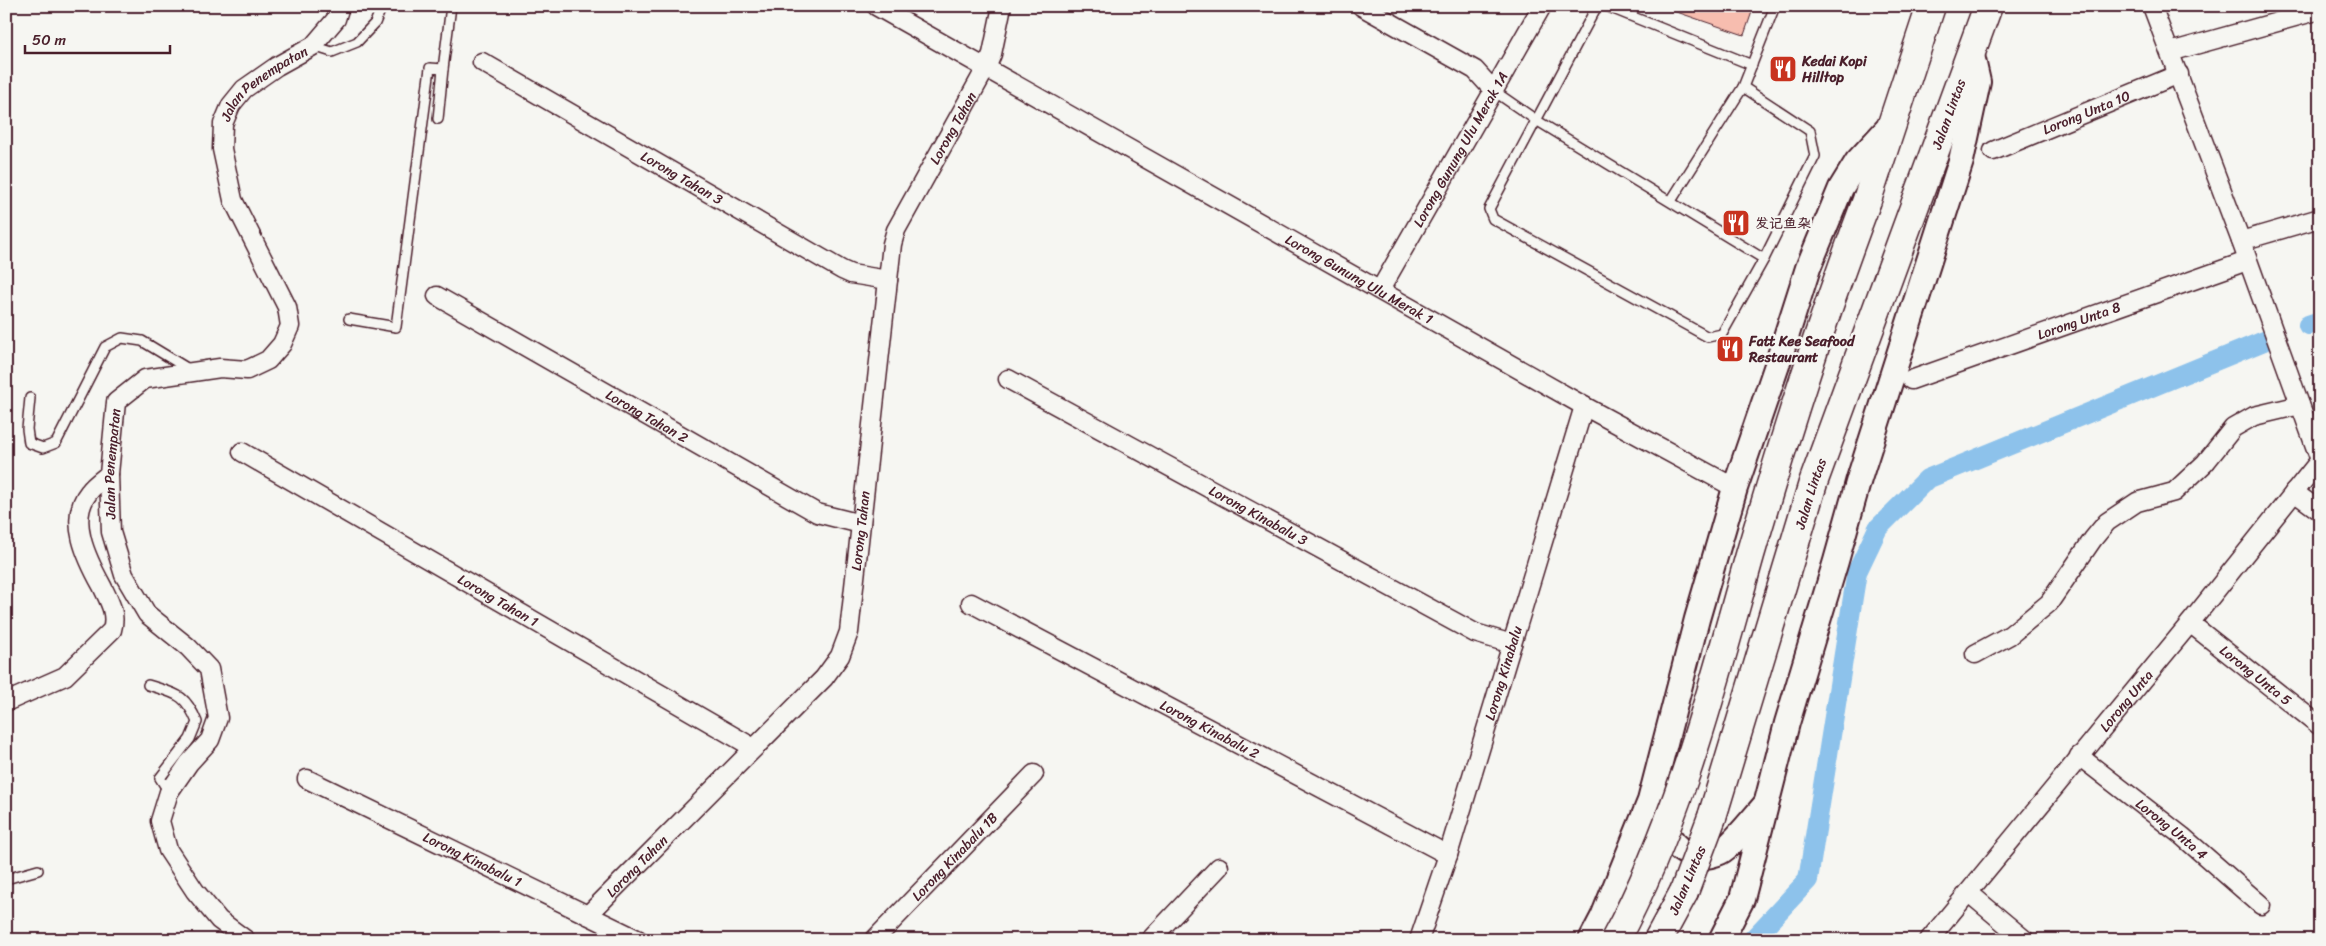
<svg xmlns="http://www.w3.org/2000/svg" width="2326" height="946" font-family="Sriracha,'LXGW WenKai TC',sans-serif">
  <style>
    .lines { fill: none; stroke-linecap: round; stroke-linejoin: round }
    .canal { stroke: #8dc2eb; stroke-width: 20 }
    .building { fill: #f7bdaf; stroke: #4a1f2b }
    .lane-casing { stroke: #4a1f2b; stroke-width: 12 }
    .street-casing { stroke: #4a1f2b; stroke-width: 21 }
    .secondary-casing { stroke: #4a1f2b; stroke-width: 28 }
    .highway-casing { stroke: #4a1f2b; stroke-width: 31 }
    .lane { stroke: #f6f6f2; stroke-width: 9 }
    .street { stroke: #f6f6f2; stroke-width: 18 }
    .secondary { stroke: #f6f6f2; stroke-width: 24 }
    .highway { stroke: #f6f6f2; stroke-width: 28 }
    .highway-bridge-casing { stroke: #4a1f2b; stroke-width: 31; stroke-linecap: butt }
    .highway-bridge { stroke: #f6f6f2; stroke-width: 28 }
    .labels { text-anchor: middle; stroke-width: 5; stroke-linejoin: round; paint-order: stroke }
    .poi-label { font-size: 14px; font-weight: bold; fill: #4a1f2b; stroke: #f6f6f2; text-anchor: start }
    .street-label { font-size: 14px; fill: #4a1f2b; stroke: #f6f6f2 }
  </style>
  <rect width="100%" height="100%" fill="#f6f6f2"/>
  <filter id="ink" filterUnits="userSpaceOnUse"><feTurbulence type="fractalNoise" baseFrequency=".02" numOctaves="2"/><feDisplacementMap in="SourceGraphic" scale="10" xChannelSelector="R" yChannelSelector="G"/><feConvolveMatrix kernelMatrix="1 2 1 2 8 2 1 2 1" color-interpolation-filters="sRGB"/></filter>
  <g filter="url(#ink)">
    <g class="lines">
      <g class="canal">
        <polyline points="2308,325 2320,321"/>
        <polyline points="1752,940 1808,880 1857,572 1878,528 1927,479 2264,341"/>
      </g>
    </g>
    <polygon class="building" points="1669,6 1754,6 1744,35 1668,9"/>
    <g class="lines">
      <defs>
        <g id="lane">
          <polyline points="1597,6 1489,209 1493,219 1708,337 1722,334 1764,259 1815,156 1810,131 1743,87"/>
          <polyline points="1606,6 1752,65"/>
          <polyline points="313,46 332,52 357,42 375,23 382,6"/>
          <polyline points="1494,91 1536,120 1764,259"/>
          <polyline points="438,119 443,69"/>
          <polyline points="1671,201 1743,87 1775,6"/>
          <polyline points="349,319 396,327 430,68 443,69 451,6"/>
          <polyline points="30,398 27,429 29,443 43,448 56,443 105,347 122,338 142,341 190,370"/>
          <path d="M148,685c28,9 37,8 49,37l-7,17 -30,39 9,14"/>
          <polyline points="6,879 38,870"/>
        </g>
        <g id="street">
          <path id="s1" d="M876,6l708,400 151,82"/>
          <polyline points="1361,6 1475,70 1494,91"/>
          <polyline points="2152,6 2241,241 2320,460"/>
          <polyline points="2170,52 2320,10"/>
          <path id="s2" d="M482,62l360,208 9,4 37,6"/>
          <path id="s3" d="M1993,151l186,-77"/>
          <polyline points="2241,241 2320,218"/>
          <path id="s4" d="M1380,290l162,-284"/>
          <path id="s5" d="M437,296l380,217 44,11"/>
          <path id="s6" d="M1008,379l467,254 37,11"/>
          <path id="s7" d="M1911,380l336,-119"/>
          <path id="s8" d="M242,452l512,296"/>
          <polyline points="2294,492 2320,511"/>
          <path id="s9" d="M971,603l477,252"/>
          <path id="s10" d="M2190,623l130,103"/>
          <polyline points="1975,654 2010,635 2049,603 2093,539 2107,522 2137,502 2174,492 2205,463 2233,428 2254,416 2300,405"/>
          <path d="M6,702l59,-26 47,-46c5,-17 -3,-29 -10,-44 -15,-27 -35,-67 -13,-94 5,-7 14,-13 20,-18"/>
          <path id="s11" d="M2079,756l103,80 79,69"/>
          <path id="s12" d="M307,779l332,161"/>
          <polyline points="1969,893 2025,940"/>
          <path id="s13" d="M588,915l236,-237 16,-22 9,-24 43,-388 4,-14 90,-162 6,-14 10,-48"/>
          <path id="s14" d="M246,940l-27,-20 -24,-29 -27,-41 -8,-29 9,-29 20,-29 21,-23 8,-22 -9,-49 -21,-22 -41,-33 -23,-39 -13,-43 -2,-58 7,-72 29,-23 75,-11 27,2 21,-10 14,-16 8,-18 -3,-19 -54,-107 -11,-51 1,-25 8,-19 13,-16 33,-23 36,-20 23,-27 4,-13"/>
          <path id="s15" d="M874,940l160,-166"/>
          <polyline points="1150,940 1219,867"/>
          <path id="s16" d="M1419,940l29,-85 136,-449"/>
          <path id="s17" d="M1929,940l261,-317 130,-163"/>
        </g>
        <g id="secondary">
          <path d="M1660,815c8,29 28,51 60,37 11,-5 36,-37 46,-48"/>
          <polyline points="1591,940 1603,917 1650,801 1697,619 1735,488 1777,365 1808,268 1841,188 1857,162 1892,124"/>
          <polyline points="1721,940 1742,899 1787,723 1836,561 1859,479 1961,161 1978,82 1971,51"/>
        </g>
        <g id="highway">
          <polyline points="1867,200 1931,6"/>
          <path id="s18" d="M1712,817l101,-334 175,-477"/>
          <polyline points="1658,940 1684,892"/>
        </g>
      </defs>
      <use href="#lane" class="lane-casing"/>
      <use href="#street" class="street-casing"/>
      <use href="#secondary" class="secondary-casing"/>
      <use href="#highway" class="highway-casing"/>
      <use href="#lane" class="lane"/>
      <use href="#street" class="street"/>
      <use href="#secondary" class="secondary"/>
      <use href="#highway" class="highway"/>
      <defs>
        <g id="highway-bridge">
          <polyline points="1684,892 1712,817"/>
          <path d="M1615,940c65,-121 98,-254 135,-385 35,-120 73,-239 117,-355"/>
        </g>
      </defs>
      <use href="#highway-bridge" class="highway-bridge-casing"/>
      <use href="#highway-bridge" class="highway-bridge"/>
    </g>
  </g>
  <defs>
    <symbol id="restaurant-square" viewBox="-11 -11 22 22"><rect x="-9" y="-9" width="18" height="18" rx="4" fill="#c8321e" stroke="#f6f6f2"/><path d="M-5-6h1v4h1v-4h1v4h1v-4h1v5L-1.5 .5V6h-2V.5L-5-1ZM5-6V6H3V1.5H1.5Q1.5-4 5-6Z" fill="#fff"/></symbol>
  </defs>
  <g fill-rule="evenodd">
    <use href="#restaurant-square" x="1767" y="53" width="32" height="32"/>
    <use href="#restaurant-square" x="1720" y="207" width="32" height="32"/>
    <use href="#restaurant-square" x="1714" y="333" width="32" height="32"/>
  </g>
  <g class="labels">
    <g class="poi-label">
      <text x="1802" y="66">Kedai Kopi<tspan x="1802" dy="16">Hilltop</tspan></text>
      <text x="1755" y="228">发记鱼杂</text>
      <text x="1749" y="346">Fatt Kee Seafood<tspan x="1749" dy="16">Restaurant</tspan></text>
    </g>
    <g class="street-label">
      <text dy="5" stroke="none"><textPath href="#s14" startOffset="1104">Jalan Penempatan</textPath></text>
      <text dy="5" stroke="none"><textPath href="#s3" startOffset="101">Lorong Unta 10</textPath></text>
      <text dy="5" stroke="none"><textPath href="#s18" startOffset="742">Jalan Lintas</textPath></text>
      <text dy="5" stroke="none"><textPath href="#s13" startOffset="909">Lorong Tahan</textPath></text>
      <text dy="5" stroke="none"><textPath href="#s4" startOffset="162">Lorong Gunung Ulu Merak 1A</textPath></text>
      <text dy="5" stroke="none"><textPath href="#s2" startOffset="231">Lorong Tahan 3</textPath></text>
      <text dy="5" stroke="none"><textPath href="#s1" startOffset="555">Lorong Gunung Ulu Merak 1</textPath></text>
      <text dy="5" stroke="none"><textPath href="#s7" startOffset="178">Lorong Unta 8</textPath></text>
      <text dy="5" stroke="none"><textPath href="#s5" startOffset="242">Lorong Tahan 2</textPath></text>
      <text dy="5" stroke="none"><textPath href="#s14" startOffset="562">Jalan Penempatan</textPath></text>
      <text dy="5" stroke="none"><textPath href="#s18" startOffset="338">Jalan Lintas</textPath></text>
      <text dy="5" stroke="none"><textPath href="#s6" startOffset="285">Lorong Kinabalu 3</textPath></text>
      <text dy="5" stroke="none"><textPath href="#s13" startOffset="489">Lorong Tahan</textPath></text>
      <text dy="5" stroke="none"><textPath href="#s8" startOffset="296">Lorong Tahan 1</textPath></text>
      <text dy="5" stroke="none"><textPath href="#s16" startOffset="280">Lorong Kinabalu</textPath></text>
      <text dy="5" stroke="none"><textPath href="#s10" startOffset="84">Lorong Unta 5</textPath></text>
      <text dy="5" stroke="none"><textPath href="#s17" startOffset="310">Lorong Unta</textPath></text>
      <text dy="5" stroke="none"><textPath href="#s9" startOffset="270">Lorong Kinabalu 2</textPath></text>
      <text dy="5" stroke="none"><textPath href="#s11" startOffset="118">Lorong Unta 4</textPath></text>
      <text dy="5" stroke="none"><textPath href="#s15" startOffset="116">Lorong Kinabalu 1B</textPath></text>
      <text dy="5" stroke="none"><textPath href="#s12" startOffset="184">Lorong Kinabalu 1</textPath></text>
      <text dy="5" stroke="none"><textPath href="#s13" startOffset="69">Lorong Tahan</textPath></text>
      <text transform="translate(1687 880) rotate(-67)" y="5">Jalan Lintas</text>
    </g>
  </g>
  <rect width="2326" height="946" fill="none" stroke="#f6f6f2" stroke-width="25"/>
  <rect x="12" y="12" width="2301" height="921" fill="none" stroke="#4a1f2b" stroke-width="2" filter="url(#ink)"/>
  <path d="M25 45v8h145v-8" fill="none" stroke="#4a1f2b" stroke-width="2.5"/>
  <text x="32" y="45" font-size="15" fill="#4a1f2b" stroke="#f6f6f2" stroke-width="4" paint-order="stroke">50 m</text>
</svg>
